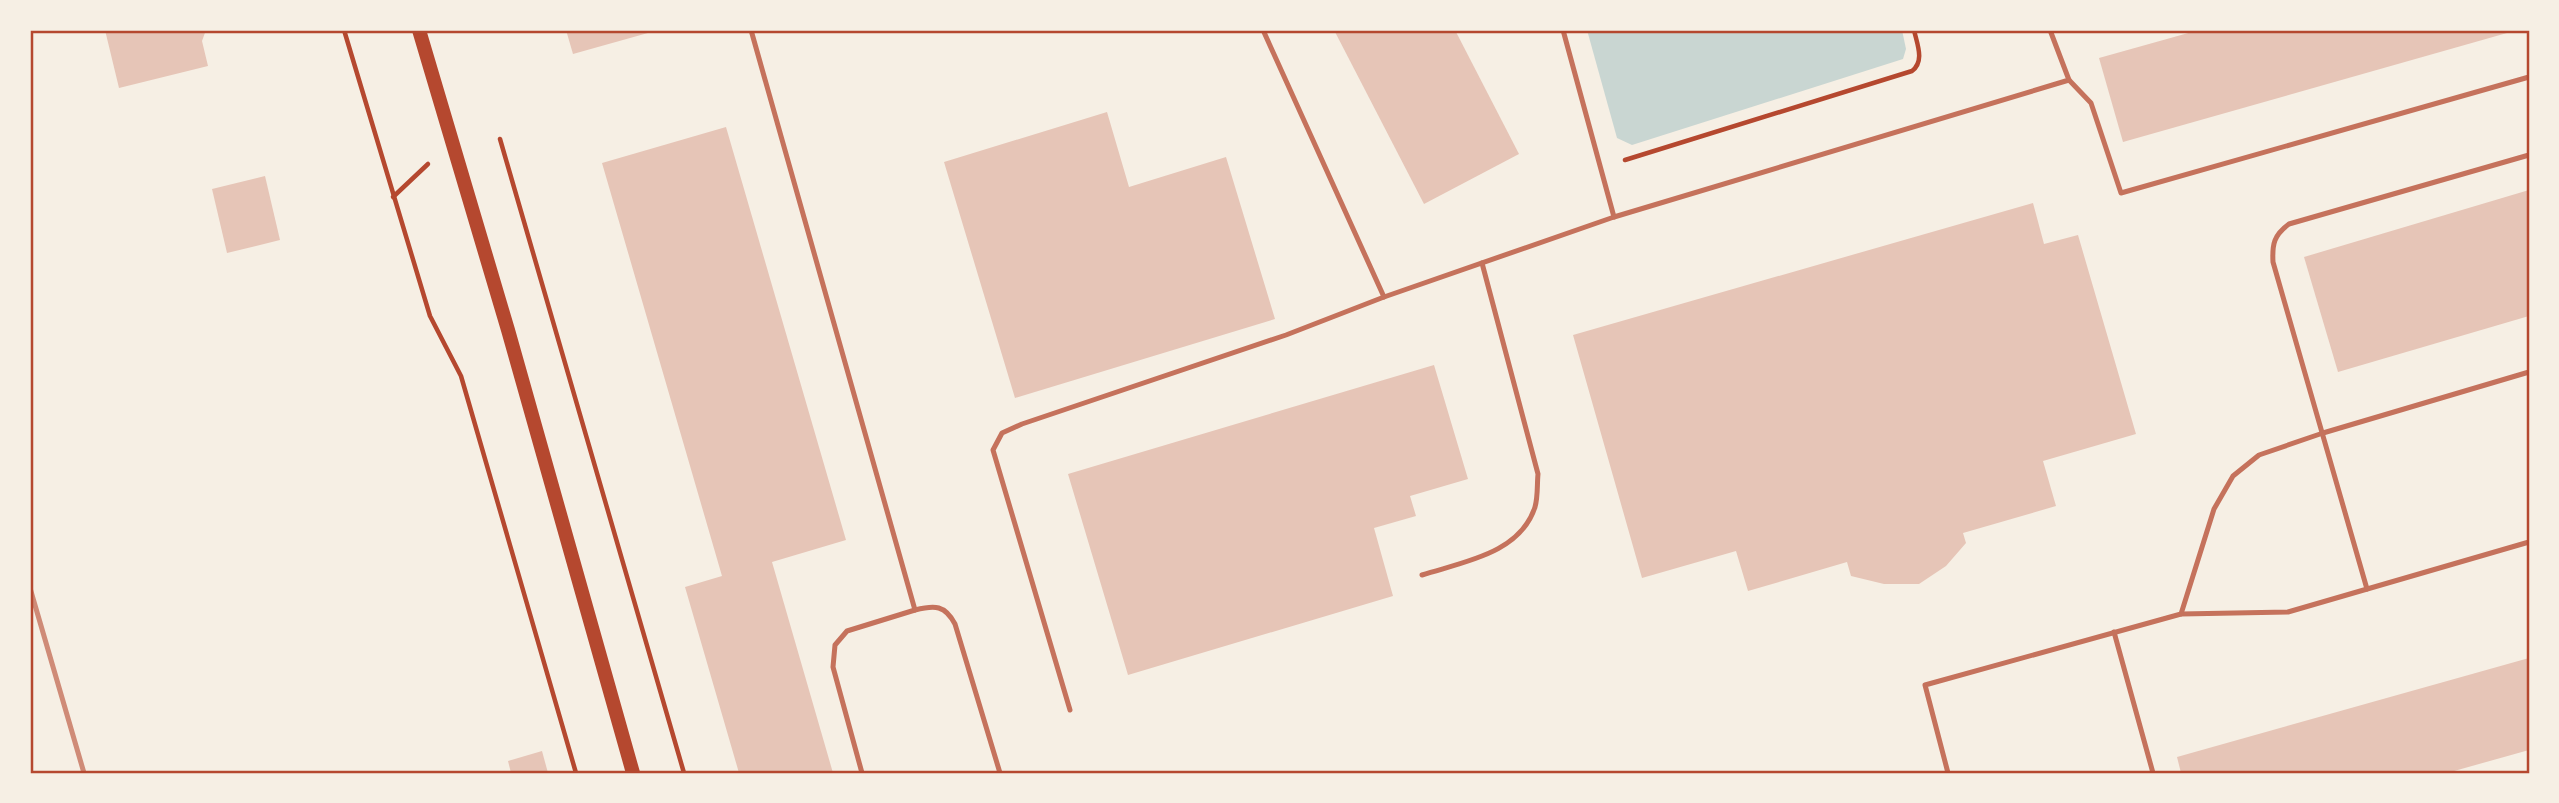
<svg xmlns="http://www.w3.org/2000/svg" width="2559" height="803" font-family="'Fira Sans',sans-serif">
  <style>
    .water { fill: #c9d6d2 }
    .building { fill: #e6c5b7 }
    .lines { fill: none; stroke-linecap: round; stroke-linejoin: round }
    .path { stroke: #b5482f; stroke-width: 4.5 }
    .service { stroke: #c5725c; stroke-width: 5 }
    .secondary { stroke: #b5482f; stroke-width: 14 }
    .rail { stroke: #cf8b77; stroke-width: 5 }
    .neatline { fill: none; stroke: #b5482f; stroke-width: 2.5 }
  </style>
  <rect width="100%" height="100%" fill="#f6efe4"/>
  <polygon class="water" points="1587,30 1902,30 1906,49 1903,59 1632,145 1617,138"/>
  <g class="building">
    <polygon points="105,30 206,30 202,41 208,66 119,88"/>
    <polygon points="566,30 655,30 655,31 573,54"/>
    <polygon points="1334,30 1455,30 1519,154 1424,204"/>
    <polygon points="2199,30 2514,30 2514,31 2123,142 2099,58"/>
    <polygon points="1107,112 1129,187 1226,157 1275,319 1015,398 944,162"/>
    <polygon points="726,127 846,540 772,562 833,773 739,773 685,587 722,576 602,163"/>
    <polygon points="265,176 280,240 227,253 212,189"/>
    <polygon points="2529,190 2529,316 2338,372 2304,257"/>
    <polygon points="2033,203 2044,244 2078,235 2136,434 2043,461 2056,506 1963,533 1966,543 1946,566 1919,584 1884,584 1851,576 1847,562 1748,591 1736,551 1642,578 1573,335"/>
    <polygon points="1434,365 1468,479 1410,496 1416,516 1374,528 1393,596 1128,675 1068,474"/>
    <polygon points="2529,658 2529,750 2447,773 2181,773 2177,757"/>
    <polygon points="542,751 548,773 511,773 508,761"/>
  </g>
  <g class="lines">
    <g class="path">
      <polyline points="344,30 430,316 461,376 576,773"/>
      <polyline points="500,139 684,773"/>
      <path d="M1625,160l287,-89c13,-10 5,-27 2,-41"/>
      <polyline points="393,197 428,164"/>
    </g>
    <g class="service">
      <polyline points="751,30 915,610 847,631 835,645 833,667 862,773"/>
      <polyline points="1263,30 1384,297"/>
      <polyline points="1563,30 1614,217"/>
      <polyline points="2069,80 2091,103 2121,193 2529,77"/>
      <path d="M1422,575c40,-13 98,-21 113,-68 3,-10 2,-23 3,-33l-56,-211"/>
      <path d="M2367,589l-94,-327c-1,-18 1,-27 16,-38l240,-69"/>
      <path d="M915,610c20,-5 30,-5 40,14l45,149"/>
      <polyline points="2181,614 2288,612 2529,542"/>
      <polyline points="2114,632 2153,773"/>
      <polyline points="1070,710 993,450 1002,433 1022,424 1286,335 1384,297 1614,217 2069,80 2050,30"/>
      <polyline points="1948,773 1925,685 2181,614 2214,509 2233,476 2259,455 2323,433 2529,372"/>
    </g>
    <polyline class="secondary" points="419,30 508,330 633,773"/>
    <polyline class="rail" points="30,588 84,773"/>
  </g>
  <rect width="2559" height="803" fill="none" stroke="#f6efe4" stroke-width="63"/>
  <rect x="32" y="32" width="2496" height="740" class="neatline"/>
</svg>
